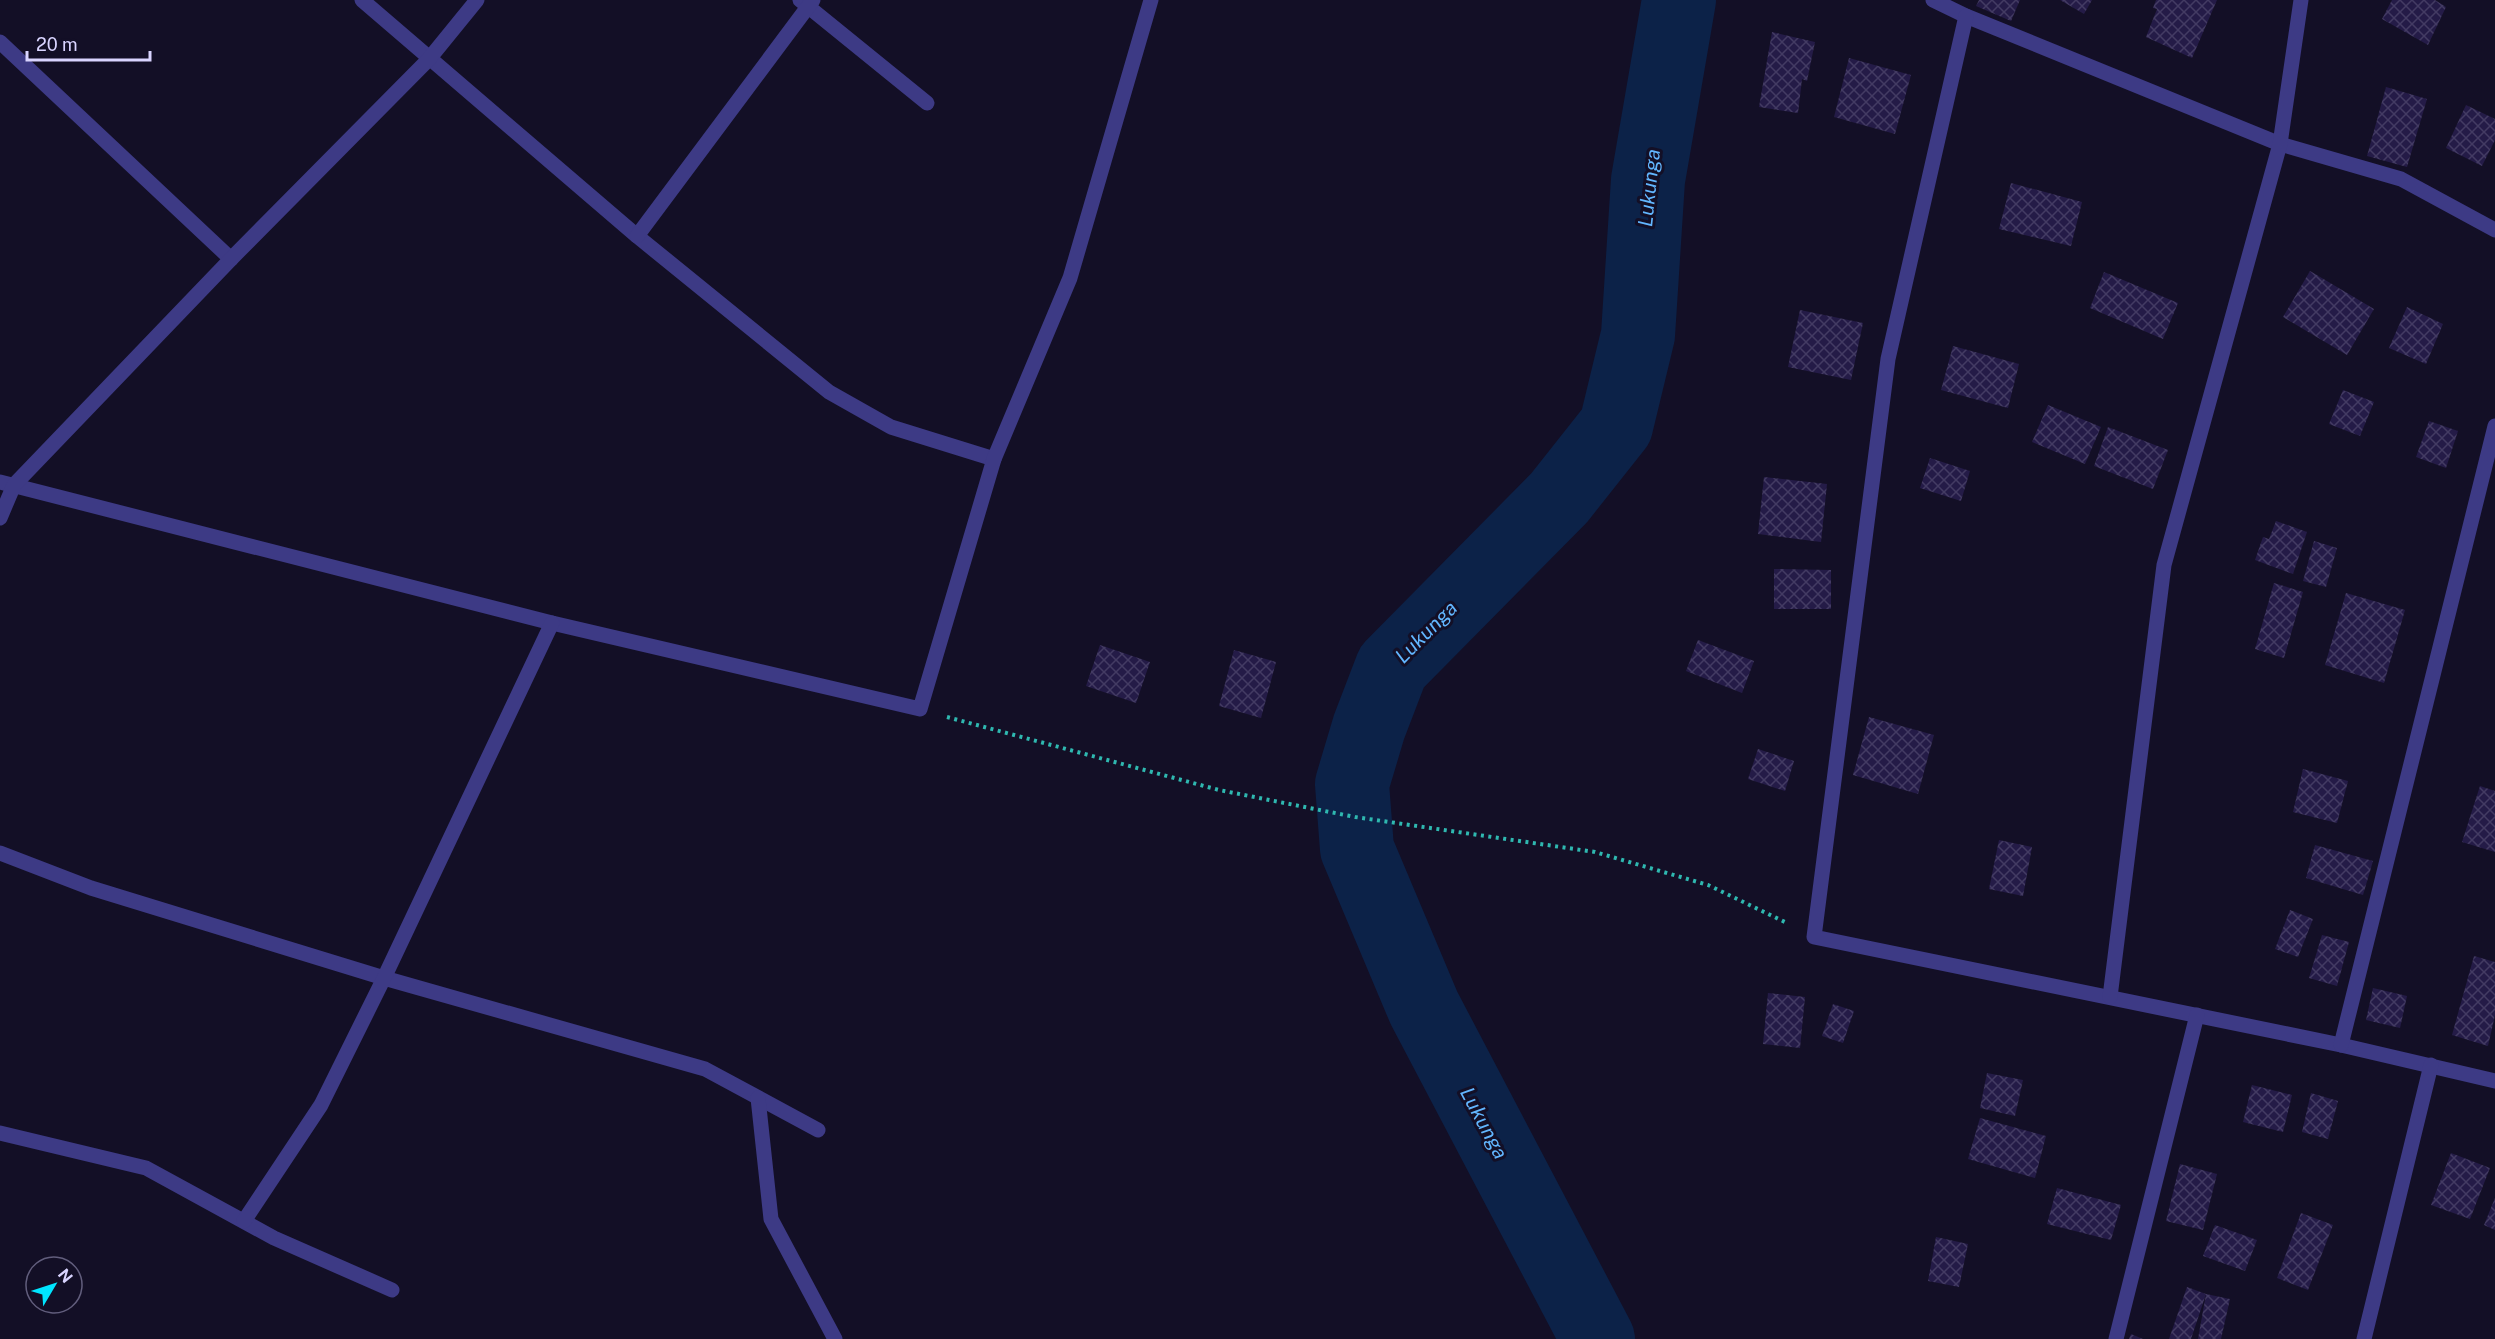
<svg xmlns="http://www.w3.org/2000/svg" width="2495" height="1339" font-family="'Public Sans',sans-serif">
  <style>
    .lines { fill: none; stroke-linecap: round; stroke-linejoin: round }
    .river { stroke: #0c2248; stroke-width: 74 }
    .building { fill: url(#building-cross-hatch) }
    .path { stroke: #2fb8b0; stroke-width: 4; stroke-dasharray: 3 4.5; stroke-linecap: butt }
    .minor { stroke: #3d3a85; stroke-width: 15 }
    .labels { text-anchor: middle; stroke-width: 6; stroke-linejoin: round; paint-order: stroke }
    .water-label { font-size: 20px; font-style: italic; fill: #62b6ff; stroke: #130f26 }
  </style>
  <defs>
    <pattern id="building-cross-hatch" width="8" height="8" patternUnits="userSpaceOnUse" patternTransform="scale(1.5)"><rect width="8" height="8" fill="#241b47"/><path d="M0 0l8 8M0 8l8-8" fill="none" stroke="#433b63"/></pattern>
  </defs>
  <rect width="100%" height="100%" fill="#130f26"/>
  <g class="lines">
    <polyline class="river" points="1598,1339 1424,1008 1357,849 1352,784 1369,727 1392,667 1559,498 1616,426 1638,335 1648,180 1679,0"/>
  </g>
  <g class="building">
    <polygon points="1979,0 2020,0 2011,21 1976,6"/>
    <polygon points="2060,0 2092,0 2084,14"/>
    <polygon points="2156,0 2217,0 2192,58 2146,37 2157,9 2153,8"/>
    <polygon points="2392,0 2435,0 2446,7 2428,45 2382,19"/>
    <polygon points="1772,32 1815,42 1807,81 1802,79 1798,113 1759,107"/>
    <polygon points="1849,58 1911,75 1895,134 1834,117"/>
    <polygon points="2386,87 2427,99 2407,167 2367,156"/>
    <polygon points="2466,105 2495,119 2495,140 2482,166 2446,148"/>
    <polygon points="2011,183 2082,202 2071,246 1999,229"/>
    <polygon points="2310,271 2374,309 2347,355 2283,317"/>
    <polygon points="2104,272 2178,303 2163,339 2090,308"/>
    <polygon points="2407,307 2443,324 2426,364 2389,348"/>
    <polygon points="1800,310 1863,323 1851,380 1788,367"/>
    <polygon points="1953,346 2019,364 2008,408 1941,390"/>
    <polygon points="2343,390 2374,402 2360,436 2329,424"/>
    <polygon points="2048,405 2101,427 2085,464 2032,442"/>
    <polygon points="2429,421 2458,431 2446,468 2416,457"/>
    <polygon points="2108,427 2168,450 2153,489 2094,466"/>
    <polygon points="1930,458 1970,471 1961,501 1920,488"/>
    <polygon points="1764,477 1827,484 1821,542 1758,534"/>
    <polygon points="2276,521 2307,532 2293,574 2255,560 2263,537 2269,539"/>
    <polygon points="2314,541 2337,548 2326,587 2303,581"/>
    <polygon points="1774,569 1831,570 1831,609 1774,609"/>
    <polygon points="2274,583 2303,592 2284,658 2255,649"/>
    <polygon points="2346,593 2405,610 2384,683 2325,665"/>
    <polygon points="1698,640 1754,661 1742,693 1686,671"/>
    <polygon points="1100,645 1150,662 1136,703 1086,686"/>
    <polygon points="1234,650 1276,662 1261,718 1219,706"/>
    <polygon points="1869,717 1934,735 1918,794 1853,775"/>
    <polygon points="1758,749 1794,761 1785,791 1748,779"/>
    <polygon points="2303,769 2348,781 2337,823 2293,812"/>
    <polygon points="2480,786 2495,791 2495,852 2462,842"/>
    <polygon points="1999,840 2032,847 2023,896 1989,889"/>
    <polygon points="2315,845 2373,861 2363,895 2306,878"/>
    <polygon points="2290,910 2313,919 2298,957 2275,949"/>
    <polygon points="2322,935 2349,942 2337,986 2309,978"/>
    <polygon points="2474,956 2495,962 2495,1015 2488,1046 2452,1035"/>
    <polygon points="2373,988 2407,996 2400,1028 2366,1020"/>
    <polygon points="1768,993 1805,997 1800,1048 1763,1044"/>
    <polygon points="1833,1004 1854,1011 1843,1043 1822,1036"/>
    <polygon points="1987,1073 2023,1080 2015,1116 1980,1108"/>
    <polygon points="2252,1085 2292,1095 2283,1132 2243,1122"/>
    <polygon points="2311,1093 2338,1101 2328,1139 2302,1132"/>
    <polygon points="1980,1118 2046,1136 2035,1178 1968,1159"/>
    <polygon points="2451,1153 2490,1168 2470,1219 2431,1205"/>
    <polygon points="2180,1164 2217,1174 2203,1230 2166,1221"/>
    <polygon points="2057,1188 2121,1205 2111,1240 2047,1224"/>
    <polygon points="2495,1198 2495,1230 2484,1225"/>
    <polygon points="2301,1213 2333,1225 2308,1290 2277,1278"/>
    <polygon points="2215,1225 2257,1240 2245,1271 2203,1256"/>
    <polygon points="1936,1237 1968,1244 1959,1287 1928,1281"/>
    <polygon points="2187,1287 2206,1294 2191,1339 2169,1339"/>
    <polygon points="2206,1294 2230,1299 2221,1339 2198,1339"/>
    <polygon points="2131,1334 2143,1339 2129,1339"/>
  </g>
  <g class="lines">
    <polyline class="path" points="947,717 1219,790 1355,817 1595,852 1708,885 1787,923"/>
    <g class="minor">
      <polyline points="362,0 637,236 829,392 891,427 994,459"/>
      <polyline points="800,0 927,103"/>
      <polyline points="1933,0 1966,16 2280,144 2401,179 2495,230"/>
      <polyline points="1966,16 1888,359 1814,937 2341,1045 2495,1081"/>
      <polyline points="0,42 231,259"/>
      <polyline points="637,236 813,0"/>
      <polyline points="0,482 552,623 920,709 994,459 1070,278 1151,0"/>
      <polyline points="0,518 14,485 231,259 429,59 477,0"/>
      <polyline points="0,853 91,888 384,978 705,1069 818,1130"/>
      <polyline points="2110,997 2164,565 2280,144 2301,0"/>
      <polyline points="2341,1045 2495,426"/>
      <polyline points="758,1098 771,1219 835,1339"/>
      <polyline points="0,1133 146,1168 274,1238 392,1290"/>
      <polyline points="244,1221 321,1105 384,978 552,623"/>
      <polyline points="2116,1339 2197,1015"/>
      <polyline points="2364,1339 2431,1065"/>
    </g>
  </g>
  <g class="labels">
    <g class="water-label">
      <text transform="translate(1649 188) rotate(-84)" y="7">Lukunga</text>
      <text transform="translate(1426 632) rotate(-45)" y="7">Lukunga</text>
      <text transform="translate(1484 1123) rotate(62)" y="7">Lukunga</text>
    </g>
  </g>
  <g transform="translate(54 1285) rotate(51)"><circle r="28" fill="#130f26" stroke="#625e7d" stroke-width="1.5"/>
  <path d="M0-4.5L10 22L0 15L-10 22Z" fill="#00e5ff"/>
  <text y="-9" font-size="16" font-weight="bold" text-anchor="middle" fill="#d9d4ff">N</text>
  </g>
  <path d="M27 51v9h123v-9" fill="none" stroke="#d9d4ff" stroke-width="3"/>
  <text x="36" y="51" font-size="18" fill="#d9d4ff" stroke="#130f26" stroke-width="4.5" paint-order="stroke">20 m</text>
</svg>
